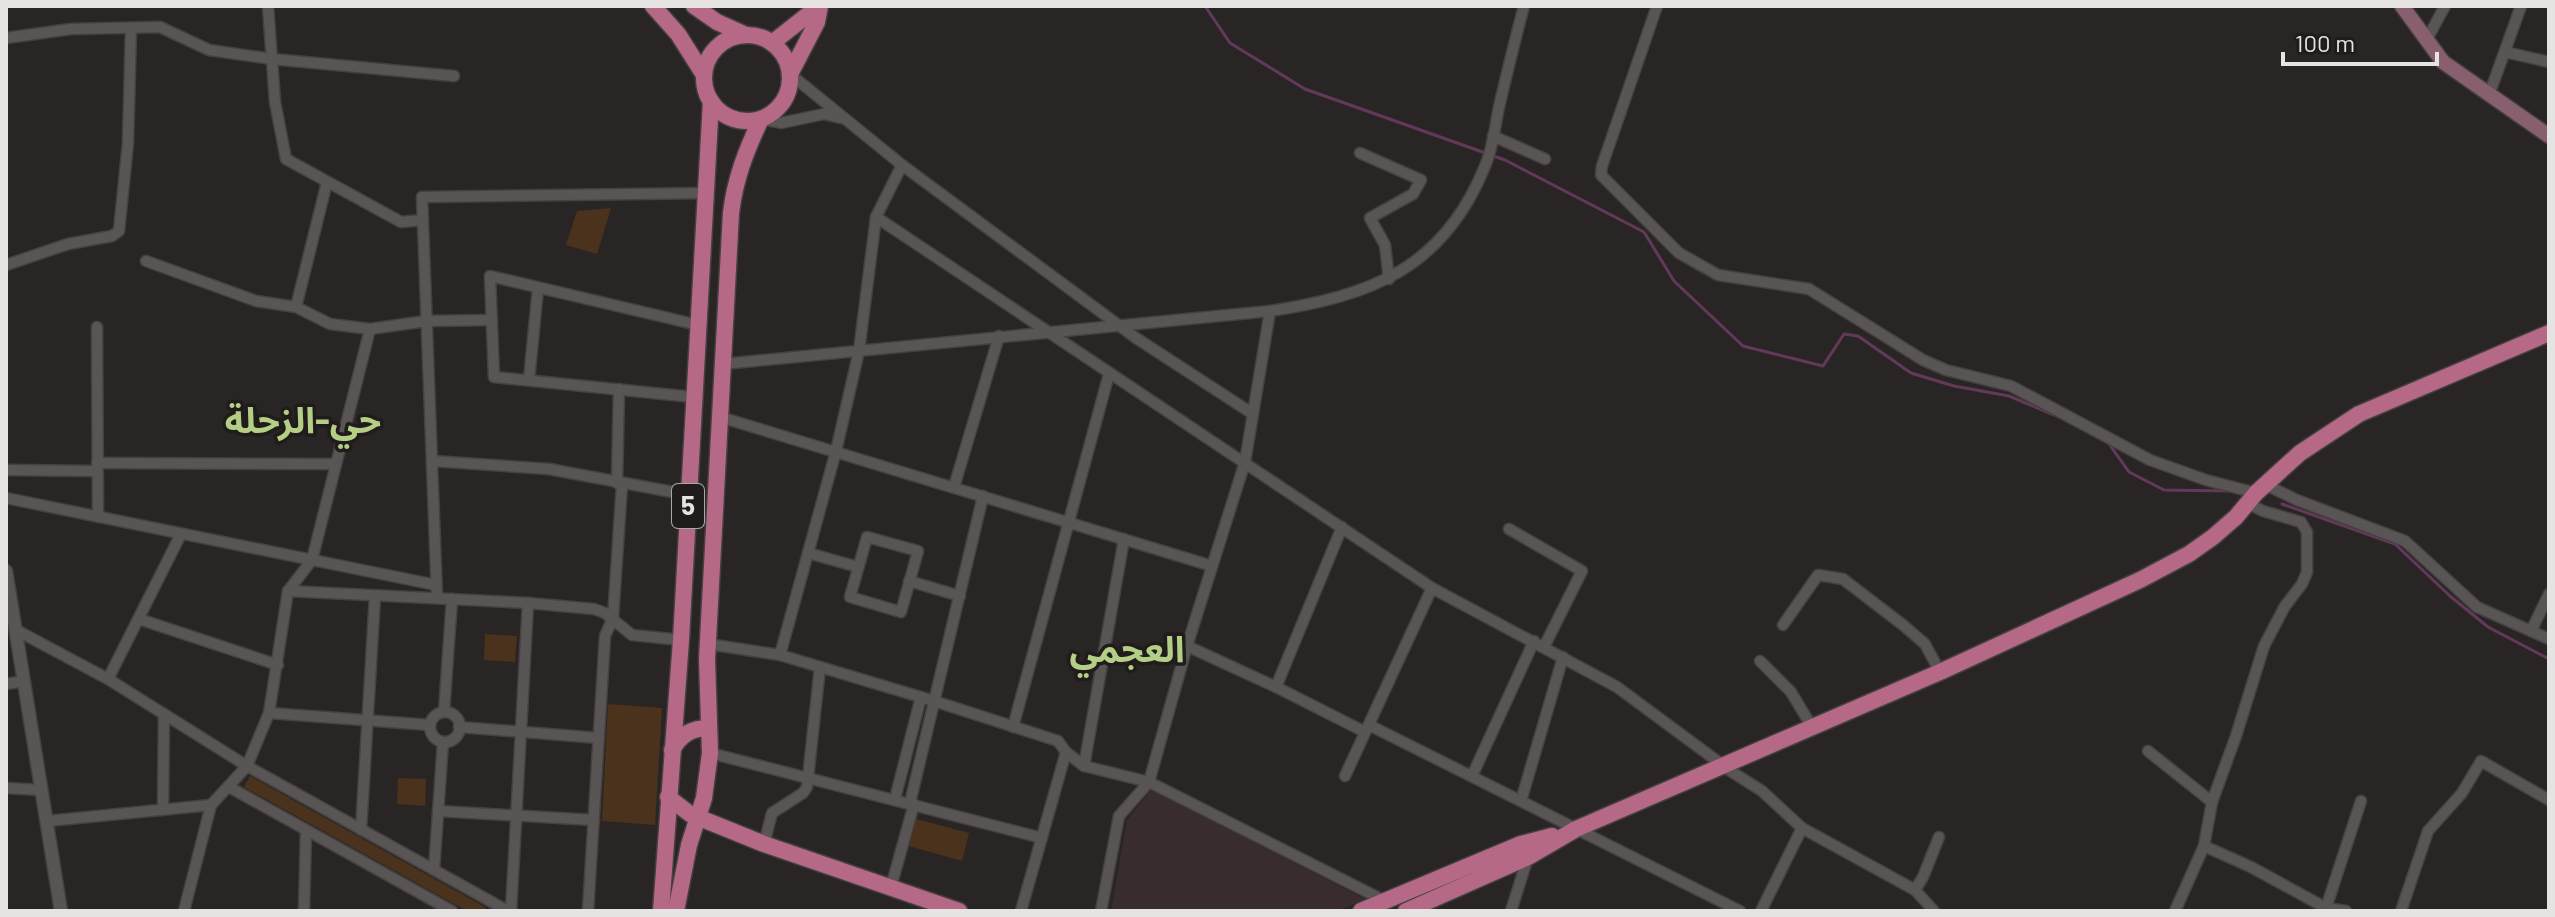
<svg xmlns="http://www.w3.org/2000/svg" width="2555" height="917" font-family="Barlow,'Noto Sans Arabic',sans-serif">
  <style>
    .built { fill: #382c2c }
    .green { fill: #4a321d }
    .lines { fill: none; stroke-linecap: round; stroke-linejoin: round }
    .stream { stroke: #63395a; stroke-width: 3 }
    .minor-casing { stroke: #454141; stroke-width: 13 }
    .tertiary-casing { stroke: #454141; stroke-width: 15 }
    .secondary-casing { stroke: #454141; stroke-width: 17 }
    .primary-casing { stroke: #454141; stroke-width: 19 }
    .minor { stroke: #5a5555; stroke-width: 10 }
    .tertiary { stroke: #5a5555; stroke-width: 12 }
    .secondary { stroke: #885f6e; stroke-width: 14 }
    .primary { stroke: #b66987; stroke-width: 16 }
    .labels { text-anchor: middle; stroke-width: 7; stroke-linejoin: round; paint-order: stroke }
    .shield { fill: #201c1c; stroke: #aba7a7; stroke-width: 2 }
    .shield-label { font-size: 26px; font-weight: bold; fill: #e6e3e3 }
    .district-label { font-size: 36px; font-weight: bold; fill: #b5ce85; stroke: #201c1c }
  </style>
  <rect width="100%" height="100%" fill="#2a2525"/>
  <polygon class="built" points="1151,790 1365,899 1338,911 1111,911 1127,820"/>
  <g class="green">
    <polygon points="611,208 597,254 566,245 577,211"/>
    <polygon points="485,634 517,636 515,662 484,660"/>
    <polygon points="608,704 662,708 655,825 602,821"/>
    <polygon points="250,776 483,906 488,911 467,911 244,787"/>
    <polygon points="398,778 426,779 425,806 397,804"/>
    <polygon points="916,819 969,833 962,861 909,846"/>
  </g>
  <g class="lines">
    <g class="stream">
      <polyline points="1205,6 1230,43 1305,89 1505,160 1644,232 1674,281 1743,346 1823,366 1844,334 1858,336 1911,373 1954,386 2009,396 2054,415"/>
      <polyline points="2107,441 2129,472 2164,490 2228,491"/>
      <polyline points="2282,504 2395,544 2450,596 2488,627 2549,659"/>
    </g>
    <defs>
      <g id="minor">
        <polyline points="268,6 275,102 286,159 401,222 423,220"/>
        <polyline points="1657,6 1602,166 1601,175 1679,253 1718,275 1809,289 1923,360 1946,370 2011,386 2150,460 2206,480 2256,493"/>
        <polyline points="6,38 71,29 160,27 209,50 272,59 454,76"/>
        <polyline points="2426,41 2445,6"/>
        <polyline points="2505,52 2549,62"/>
        <polyline points="790,74 902,165 1136,338 1253,414"/>
        <polyline points="2489,95 2521,6"/>
        <polyline points="761,119 781,123 824,114 841,118"/>
        <polyline points="1493,136 1545,159"/>
        <polyline points="1360,153 1421,180 1413,194 1370,218 1385,245 1389,279"/>
        <polyline points="876,217 1432,588 1617,687 1732,772 1762,791 1802,828 1915,890 1934,911"/>
        <polyline points="146,261 256,301 296,307 330,324 370,329 426,321 492,320"/>
        <polyline points="6,265 68,244 112,236 119,231 128,143 131,28"/>
        <polyline points="296,307 327,182"/>
        <polyline points="97,327 98,517"/>
        <path d="M723,364l547,-53c101,-15 174,-43 215,-145 8,-18 10,-40 14,-59 8,-34 16,-67 25,-101"/>
        <polyline points="529,380 538,288"/>
        <polyline points="693,397 494,377 490,276 698,325"/>
        <polyline points="720,417 1212,566"/>
        <polyline points="432,461 549,469 689,495"/>
        <polyline points="97,463 336,464"/>
        <polyline points="6,470 97,471"/>
        <polyline points="617,483 619,389"/>
        <polyline points="2266,485 2297,500 2405,541 2477,607 2549,639"/>
        <polyline points="954,487 999,336"/>
        <polyline points="6,498 436,585"/>
        <polyline points="1509,529 1582,571 1544,647"/>
        <polygon points="867,537 918,551 901,612 850,597"/>
        <polyline points="808,553 858,567"/>
        <polyline points="909,581 960,596"/>
        <polyline points="288,591 528,603 594,609 605,613 632,635 681,640"/>
        <polyline points="437,598 422,197 706,193"/>
        <polyline points="139,619 278,665"/>
        <polyline points="1783,625 1818,575 1843,579 1903,625 1925,644 1940,672"/>
        <polyline points="16,630 108,679 247,766 508,911"/>
        <polyline points="2531,631 2549,594"/>
        <polyline points="708,644 780,655 934,701 1058,741 1066,752 1084,766 1149,782 1387,902"/>
        <polyline points="1187,646 1276,687 1365,732"/>
        <polyline points="780,655 836,451 859,351 876,217 902,165"/>
        <polyline points="1760,661 1791,692 1812,727"/>
        <polyline points="108,679 181,534"/>
        <polyline points="6,684 24,681"/>
        <polyline points="1276,687 1342,527"/>
        <polyline points="444,712 452,599"/>
        <circle cx="445" cy="727" r="15"/>
        <polyline points="269,713 430,725"/>
        <polyline points="1369,725 1740,911"/>
        <polyline points="459,727 599,738"/>
        <polyline points="1013,727 1109,374"/>
        <polyline points="2148,751 2212,802"/>
        <polyline points="710,753 1042,838"/>
        <polyline points="1084,766 1124,539"/>
        <polyline points="1345,776 1432,588"/>
        <polyline points="1472,776 1534,641"/>
        <polyline points="229,787 452,911"/>
        <polyline points="6,788 42,790"/>
        <polyline points="895,799 921,697"/>
        <polyline points="1521,801 1563,657"/>
        <polyline points="910,803 983,496"/>
        <polyline points="163,810 164,714"/>
        <polyline points="438,811 594,820"/>
        <polyline points="47,821 211,805"/>
        <polyline points="361,830 375,596"/>
        <polyline points="764,844 772,813 803,793 807,787 820,667"/>
        <polyline points="2204,846 2251,867 2326,908 2346,911"/>
        <polyline points="434,870 443,742"/>
        <polyline points="891,887 914,804"/>
        <polyline points="1915,890 1923,877 1939,837"/>
        <polyline points="2326,908 2361,801"/>
        <polyline points="184,911 211,805 247,766 269,713 288,591 312,560 370,329"/>
        <polyline points="304,911 306,830"/>
        <polyline points="511,911 528,603"/>
        <polyline points="588,911 605,636 613,618 622,484"/>
        <polyline points="1021,911 1066,752"/>
        <polyline points="1101,911 1119,816 1149,782 1187,646 1245,462 1270,311"/>
        <polyline points="1511,911 1528,857"/>
        <polyline points="1761,911 1802,828"/>
        <polyline points="2175,911 2204,846 2212,802 2236,736 2264,646 2285,606 2302,584 2307,572 2307,532 2301,522 2263,511 2249,504"/>
        <polyline points="2401,911 2428,831 2462,793 2481,761 2549,800"/>
      </g>
      <polyline id="tertiary" points="6,571 61,911"/>
      <polyline id="secondary" points="2402,6 2443,62 2549,136"/>
      <g id="primary">
        <polyline points="653,6 678,34 704,75"/>
        <polyline points="694,6 717,22 746,35"/>
        <circle cx="747" cy="78" r="43"/>
        <polyline points="772,43 819,6"/>
        <polyline points="790,74 817,22 820,6"/>
        <path d="M672,750c9,-16 20,-22 37,-22"/>
        <polyline points="668,797 690,814 764,844 959,911"/>
        <polyline points="661,911 681,640 711,101"/>
        <path d="M676,911l13,-66 15,-47 6,-45 -3,-94 24,-446c4,-34 15,-62 30,-94"/>
        <polyline points="1361,911 1521,844 1552,836"/>
        <polyline points="1406,911 1528,857 1576,829 1940,672 2140,580 2189,554 2213,537 2236,517 2256,493 2300,453 2359,414 2549,333"/>
      </g>
    </defs>
    <use href="#minor" class="minor-casing"/>
    <use href="#tertiary" class="tertiary-casing"/>
    <use href="#secondary" class="secondary-casing"/>
    <use href="#primary" class="primary-casing"/>
    <use href="#minor" class="minor"/>
    <use href="#tertiary" class="tertiary"/>
    <use href="#secondary" class="secondary"/>
    <use href="#primary" class="primary"/>
  </g>
  <g class="labels">
    <rect class="shield" x="672" y="484" width="32" height="44" rx="6"/>
    <g class="shield-label">
      <text x="688" y="515">5</text>
    </g>
    <g class="district-label">
      <text x="303" y="433">حي-الزحلة</text>
      <text x="1127" y="662">العجمي</text>
    </g>
  </g>
  <rect width="2555" height="917" fill="none" stroke="#e6e3e3" stroke-width="16"/>
  <path d="M2283 52v12h154v-12" fill="none" stroke="#e6e3e3" stroke-width="4"/>
  <text x="2295" y="52" font-size="24" fill="#e6e3e3" stroke="#201c1c" stroke-width="6" paint-order="stroke">100 m</text>
</svg>
